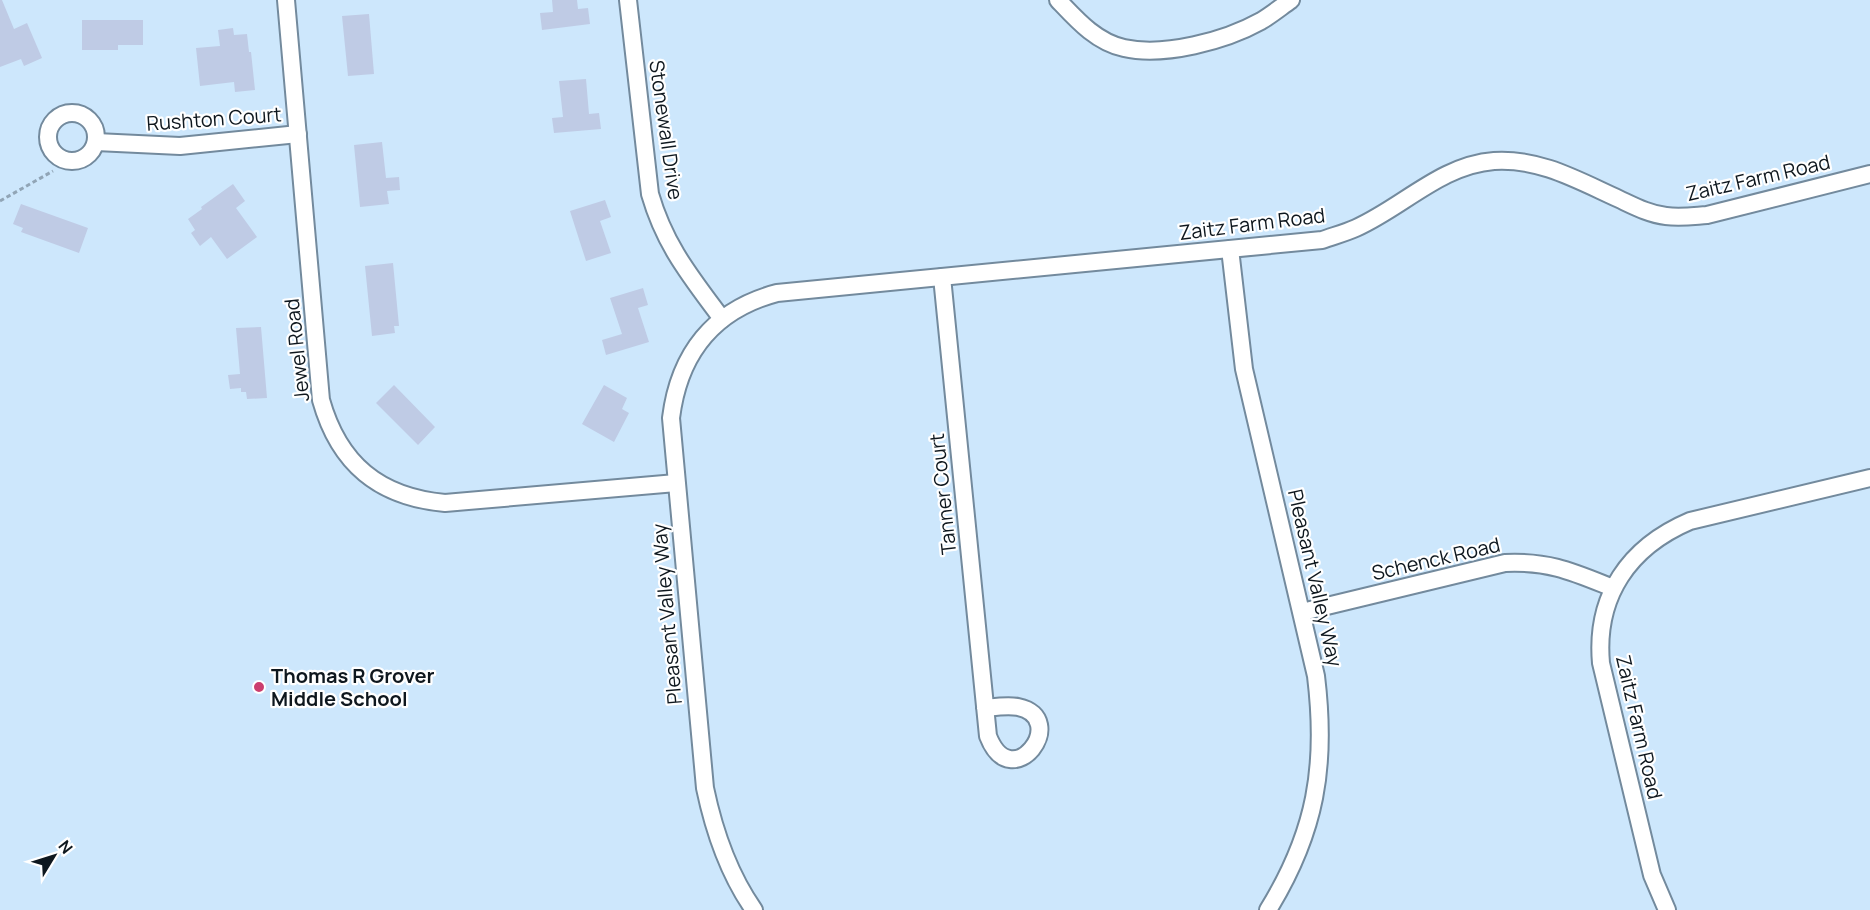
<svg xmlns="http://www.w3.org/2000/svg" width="1870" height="910" font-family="Manrope,sans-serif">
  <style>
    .building { fill: #bfcbe5 }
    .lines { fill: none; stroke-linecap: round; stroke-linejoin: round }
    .minor-casing { stroke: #738a9d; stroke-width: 20 }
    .path { stroke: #91a5b6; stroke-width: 3; stroke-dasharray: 4.5 3; stroke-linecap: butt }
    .minor { stroke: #fff; stroke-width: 16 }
    .poi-dot { fill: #cb3e6e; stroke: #fff; stroke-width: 2 }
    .labels { text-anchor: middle; stroke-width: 4.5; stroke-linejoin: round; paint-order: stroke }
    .street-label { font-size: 20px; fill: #0e171e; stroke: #fff }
    .poi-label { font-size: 20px; font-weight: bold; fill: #0e171e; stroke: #fff; text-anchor: start }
  </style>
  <rect width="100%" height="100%" fill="#cde7fc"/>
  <g class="building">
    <polygon points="0,0 2,0 14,29 27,23 42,58 24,66 21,59 0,67"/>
    <polygon points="552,0 577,0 578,9 588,8 590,24 542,30 540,13 553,12"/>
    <polygon points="369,14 374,74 348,76 342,16"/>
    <polygon points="82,20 143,20 143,45 118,45 118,50 82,50"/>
    <polygon points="233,28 234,35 247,34 249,52 251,52 255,90 235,92 234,82 200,86 196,48 220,46 218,30"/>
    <polygon points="586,79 589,114 599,113 601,129 554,133 552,118 563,117 559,81"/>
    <polygon points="382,142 386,178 399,177 400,190 387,191 389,204 360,207 354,145"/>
    <polygon points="233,184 245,201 236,208 257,237 227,259 211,237 200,246 191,233 195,230 188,219 202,209 201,207"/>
    <polygon points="605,200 611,217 600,221 611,253 586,261 570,211"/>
    <polygon points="21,204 88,228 79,253 21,232 23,228 13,224"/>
    <polygon points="393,263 399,326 394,326 395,333 372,336 365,266"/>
    <polygon points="643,288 648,305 638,308 649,342 606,355 602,340 622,334 610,298"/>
    <polygon points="261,327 267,398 247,399 246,392 241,392 241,388 230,389 228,375 240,374 236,328"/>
    <polygon points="394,385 435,427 418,445 376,403"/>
    <polygon points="604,385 627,398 622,409 629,413 614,442 582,424"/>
  </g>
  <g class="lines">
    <defs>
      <g id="minor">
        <path d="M286,0l35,400c18,64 58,97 124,103l231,-20"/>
        <path d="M628,0l22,194c15,52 41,83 72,125"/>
        <path d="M1058,0c18,19 38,42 66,48 40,9 101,-7 137,-27 10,-6 20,-14 30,-21"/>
        <circle cx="72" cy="137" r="24"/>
        <polyline points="96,142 180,146 298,134"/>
        <path d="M1230,249l14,120 72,307c11,90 0,156 -48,234"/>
        <path d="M942,277l46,459c24,62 83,-18 30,-29 -10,-2 -23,0 -33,1"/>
        <path d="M1302,612l203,-49c45,-2 68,9 108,25"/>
        <path d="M754,910c-26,-37 -40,-79 -49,-122l-34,-370c8,-64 42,-108 106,-125l545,-53c11,-4 23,-7 34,-12 47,-21 85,-63 138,-67 46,-3 85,20 125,38 15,7 30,15 47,17 14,2 27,0 41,-1l163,-41"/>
        <path d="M1667,910l-15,-35 -51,-212c-6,-67 28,-116 89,-142l180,-43"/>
      </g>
    </defs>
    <use href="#minor" class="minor-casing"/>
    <polyline class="path" points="0,201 53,171"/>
    <use href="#minor" class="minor"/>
  </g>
  <circle class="poi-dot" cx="259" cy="687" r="6"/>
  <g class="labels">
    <g class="street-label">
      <text transform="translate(214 119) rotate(-4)" y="7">Rushton Court</text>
      <text transform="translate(666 130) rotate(82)" y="7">Stonewall Drive</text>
      <text transform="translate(1758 178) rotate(-13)" y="7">Zaitz Farm Road</text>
      <text transform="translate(1252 224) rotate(-7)" y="7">Zaitz Farm Road</text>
      <text transform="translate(297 350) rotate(-96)" y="7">Jewel Road</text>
      <text transform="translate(943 494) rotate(-96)" y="7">Tanner Court</text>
      <text transform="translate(1436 559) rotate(-13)" y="7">Schenck Road</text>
      <text transform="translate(1315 578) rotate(77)" y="7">Pleasant Valley Way</text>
      <text transform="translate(667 614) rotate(-95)" y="7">Pleasant Valley Way</text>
      <text transform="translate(1639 727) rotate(77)" y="7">Zaitz Farm Road</text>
    </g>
    <g class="poi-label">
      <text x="271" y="683">Thomas R Grover<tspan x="271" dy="23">Middle School</tspan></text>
    </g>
  </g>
  <g transform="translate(54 856) rotate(52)" stroke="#ffffff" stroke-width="4.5" paint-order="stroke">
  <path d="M0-4.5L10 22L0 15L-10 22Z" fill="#0e171e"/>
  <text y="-9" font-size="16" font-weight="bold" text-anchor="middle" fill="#0e171e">N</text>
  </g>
</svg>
